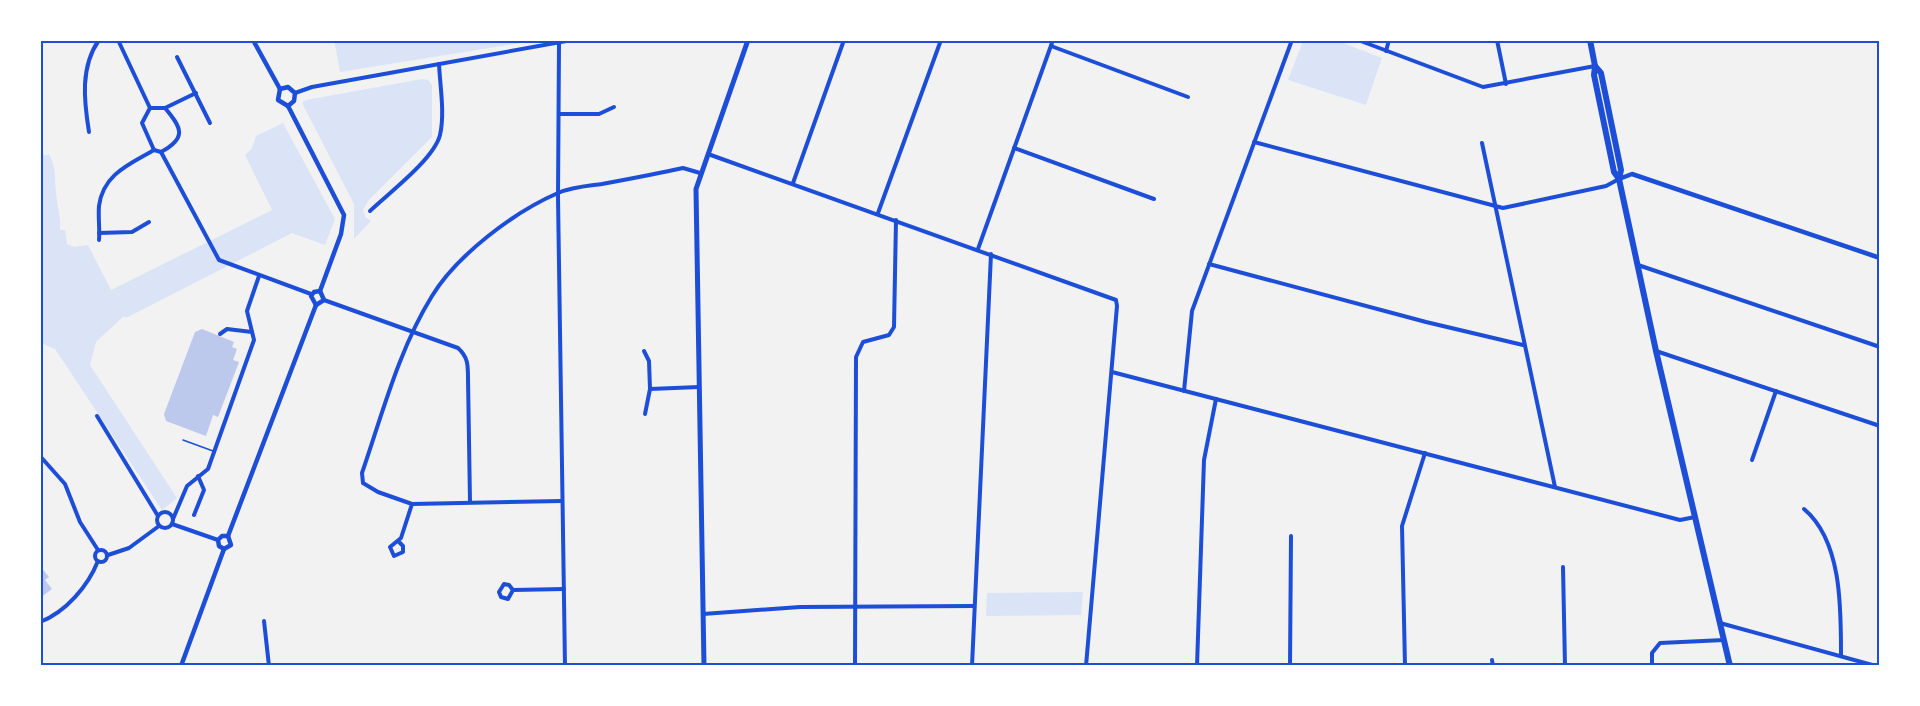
<svg xmlns="http://www.w3.org/2000/svg" width="1920" height="706" font-family="Georgia,serif">
  <style>
    .green { fill: #dbe4f7 }
    .building { fill: #bdc9ec }
    .lines { fill: none; stroke-linecap: round; stroke-linejoin: round }
    .service { stroke: #1d4ed8; stroke-width: 1.5 }
    .minor { stroke: #1d4ed8; stroke-width: 4 }
    .tertiary { stroke: #1d4ed8; stroke-width: 4.5 }
    .secondary { stroke: #1d4ed8; stroke-width: 5 }
    .primary { stroke: #1d4ed8; stroke-width: 6 }
    .neatline { fill: none; stroke: #1d4ed8; stroke-width: 2 }
  </style>
  <rect width="100%" height="100%" fill="#f2f2f2"/>
  <g class="green">
    <polygon points="334,40 534,40 534,41 340,72"/>
    <polygon points="1303,41 1338,41 1382,58 1366,105 1288,80"/>
    <polygon points="422,79 428,80 432,85 432,137 368,201 363,210 365,217 371,221 354,239 354,204 302,103 306,100"/>
    <path d="M283,123l52,96 -10,26 -33,-12 -164,84h-5l-27,25 -6,23 87,133 -15,12 -107,-161 -14,-6 -1,-199 4,12 5,-2c8,17 5,21 7,38 1,15 5,23 4,38h5l2,14 7,3 14,-2 23,45 161,-80 -27,-55 7,-7 4,-12z"/>
    <polygon points="1083,592 1081,615 986,616 987,593"/>
  </g>
  <g class="building">
    <polygon points="202,329 234,342 232,347 237,349 233,360 239,362 218,417 213,415 206,436 166,421 164,414 195,332"/>
    <polygon points="40,566 49,577 45,580 52,589 40,598"/>
  </g>
  <g class="lines">
    <polyline class="service" points="183,440 213,451"/>
    <g class="minor">
      <polyline points="118,40 150,108"/>
      <polyline points="1358,40 1483,87 1595,66"/>
      <polyline points="1497,40 1506,84"/>
      <polyline points="559,44 558,197 565,666"/>
      <polyline points="1051,46 1188,97"/>
      <polyline points="1386,51 1389,40"/>
      <polyline points="177,57 210,123"/>
      <polyline points="295,93 312,87 572,40"/>
      <path d="M150,108h15c17,20 22,30 -4,44l-7,-2 -12,-27z"/>
      <polyline points="165,108 196,93"/>
      <polyline points="560,114 599,114 614,107"/>
      <path d="M89,132c-5,-31 -9,-65 10,-92"/>
      <polyline points="1254,142 1503,208 1606,186 1619,179"/>
      <polyline points="1482,143 1555,487"/>
      <polyline points="1014,148 1154,199"/>
      <polyline points="161,152 219,260 311,294"/>
      <polyline points="708,154 1116,300 1117,306 1086,666"/>
      <polyline points="793,183 844,40"/>
      <path d="M370,211c19,-18 64,-52 70,-76 5,-22 0,-49 -1,-71"/>
      <polyline points="878,213 941,40"/>
      <polyline points="99,233 132,232 149,222"/>
      <path d="M99,240c1,-11 -1,-23 0,-34 4,-32 31,-42 55,-56"/>
      <polyline points="978,249 1053,40"/>
      <polyline points="1209,264 1426,322 1523,345"/>
      <polyline points="1638,265 1880,347"/>
      <path d="M324,300l134,48c10,9 10,17 10,30l2,124"/>
      <polyline points="220,334 227,329 252,332"/>
      <polyline points="644,351 649,361 650,389 699,387"/>
      <polyline points="1656,351 1880,426"/>
      <polyline points="1112,372 1680,520 1695,517"/>
      <polyline points="1184,391 1192,311 1292,40"/>
      <polyline points="645,414 650,389"/>
      <polyline points="97,416 158,516"/>
      <polyline points="40,456 65,484 80,522 98,550"/>
      <polyline points="1752,460 1776,391"/>
      <path d="M562,501l-150,3 -34,-12 -15,-9 -1,-10c20,-58 37,-124 70,-177 25,-41 82,-84 126,-103 14,-6 30,-7 44,-9 27,-5 54,-10 81,-16l17,5"/>
      <path d="M1804,509c38,32 37,99 37,146"/>
      <circle cx="165" cy="520" r="8"/>
      <polyline points="194,515 204,490 198,476"/>
      <polyline points="173,519 187,486 208,469 254,340 247,311 259,276"/>
      <polyline points="172,524 218,540"/>
      <polyline points="399,542 403,546 403,552 394,556 390,547 401,538 412,504"/>
      <circle cx="101" cy="556" r="6"/>
      <polyline points="108,555 129,548 159,526"/>
      <polyline points="1563,567 1565,666"/>
      <polyline points="513,590 508,599 501,597 499,592 504,584 509,585 513,590 564,589"/>
      <polyline points="703,614 800,607 974,606"/>
      <polyline points="264,621 269,666"/>
      <path d="M40,622c26,-10 48,-36 58,-61"/>
      <polyline points="1720,623 1876,666"/>
      <polyline points="1492,660 1493,666"/>
      <polyline points="855,666 856,357 863,342 889,335 894,327 896,220"/>
      <polyline points="972,666 991,254"/>
      <polyline points="1197,666 1204,460 1216,399"/>
      <polyline points="1290,666 1291,536"/>
      <polyline points="1405,666 1402,526 1425,453"/>
      <polyline points="1652,666 1652,653 1660,643 1724,640"/>
    </g>
    <g class="tertiary">
      <polyline points="253,40 280,89"/>
      <polyline points="280,89 288,87 295,93 294,101 288,106"/>
      <polyline points="280,89 278,100 288,106"/>
      <polyline points="288,106 344,215 341,234 320,291"/>
      <polyline points="1619,179 1632,174 1880,258"/>
      <polyline points="316,305 311,296 314,292 320,291"/>
      <polyline points="316,305 324,300 320,291"/>
      <polyline points="228,536 316,305"/>
      <polyline points="224,549 219,546 218,540 222,536 228,536"/>
      <polyline points="224,549 231,545 228,536"/>
      <polyline points="181,666 224,549"/>
    </g>
    <polyline class="secondary" points="704,666 696,189 748,40"/>
    <g class="primary">
      <polyline points="1590,40 1595,66 1594,75 1614,172 1619,179"/>
      <polyline points="1595,66 1601,73 1621,170 1619,179 1656,351 1730,666"/>
    </g>
  </g>
  <rect width="1920" height="706" fill="none" stroke="#ffffff" stroke-width="84"/>
  <rect x="42" y="42" width="1836" height="622" class="neatline"/>
</svg>
